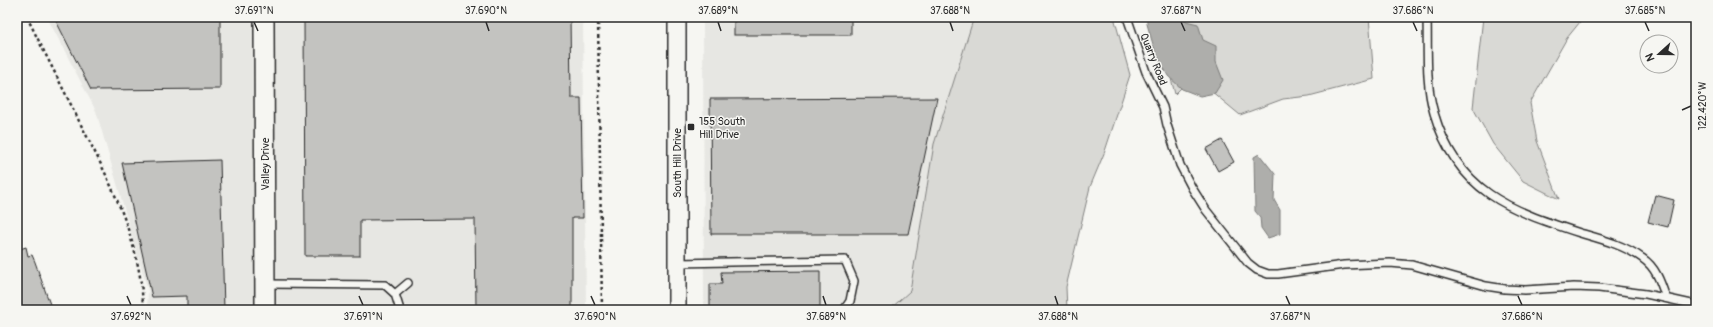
<svg xmlns="http://www.w3.org/2000/svg" width="1713" height="327" font-family="Pangolin,sans-serif">
  <style>
    .built { fill: #e7e7e3 }
    .green { fill: #d9d9d5; stroke: #828280 }
    .water { fill: #aeaeab; stroke: #7a7a78 }
    .building { fill: #c3c3c0; stroke: #2b2b2b }
    .lines { fill: none; stroke-linecap: round; stroke-linejoin: round }
    .service-casing { stroke: #2b2b2b; stroke-width: 10 }
    .tertiary-casing { stroke: #2b2b2b; stroke-width: 20 }
    .secondary-casing { stroke: #2b2b2b; stroke-width: 22 }
    .path { stroke: #2b2b2b; stroke-width: 2.5; stroke-dasharray: 3 3; stroke-linecap: butt }
    .service { stroke: #f6f6f2; stroke-width: 7 }
    .tertiary { stroke: #f6f6f2; stroke-width: 17 }
    .secondary { stroke: #f6f6f2; stroke-width: 19 }
    .ticks { fill: none; stroke: #2b2b2b; stroke-width: 1.5 }
    .poi-dot { fill: #2b2b2b; stroke: #f6f6f2; stroke-width: 1.5 }
    .labels { text-anchor: middle; stroke-width: 3; stroke-linejoin: round; paint-order: stroke }
    .street-label { font-size: 11px; fill: #2b2b2b; stroke: #f6f6f2 }
    .poi-label { font-size: 11px; fill: #2b2b2b; stroke: #f6f6f2; text-anchor: start }
    .neatline { fill: none; stroke: #2b2b2b; stroke-width: 1.5 }
    .ticks-label { font-size: 10px; text-anchor: middle; fill: #2b2b2b }
  </style>
  <rect width="100%" height="100%" fill="#f6f6f2"/>
  <filter id="ink" filterUnits="userSpaceOnUse"><feTurbulence type="fractalNoise" baseFrequency=".025" numOctaves="2"/><feDisplacementMap in="SourceGraphic" scale="8" xChannelSelector="R" yChannelSelector="G"/><feConvolveMatrix kernelMatrix="1 2 1 2 8 2 1 2 1" color-interpolation-filters="sRGB"/></filter>
  <g filter="url(#ink)">
    <g class="built">
      <polygon points="47,17 583,17 586,310 147,310 148,291 96,111"/>
      <polygon points="703,17 974,17 934,144 910,291 889,310 704,310"/>
    </g>
    <g class="green">
      <polygon points="974,17 1114,17 1130,75 1105,151 1090,187 1066,287 1067,310 889,310 910,291 934,144"/>
      <polygon points="1155,17 1369,17 1374,79 1309,96 1283,99 1240,115 1193,76 1175,94"/>
      <polygon points="1483,17 1584,17 1567,38 1530,103 1537,141 1559,199 1523,181 1493,144 1473,108"/>
    </g>
    <g class="water">
      <polygon points="1147,17 1184,17 1186,21 1198,24 1203,40 1216,46 1216,62 1223,80 1215,93 1200,96 1182,89 1168,76 1155,51 1147,24"/>
      <polygon points="1259,154 1275,174 1274,200 1280,210 1280,234 1268,238 1261,228 1260,217 1255,211 1254,157"/>
    </g>
    <g class="building">
      <polygon points="54,17 220,17 220,89 91,90"/>
      <polygon points="304,17 570,17 571,98 581,98 583,218 572,218 572,310 476,310 475,219 360,220 360,256 305,256"/>
      <rect x="734" y="17" width="117" height="18"/>
      <polygon points="937,98 908,234 711,234 710,99"/>
      <polygon points="1222,140 1234,162 1218,171 1206,149"/>
      <polygon points="220,160 224,310 187,310 187,296 152,297 122,163"/>
      <polygon points="1655,195 1674,200 1668,227 1648,222"/>
      <polygon points="26,247 28,256 32,255 35,262 52,310 20,310 17,302 17,250"/>
      <polygon points="820,271 820,310 710,310 710,284 722,284 721,272"/>
    </g>
    <g class="lines">
      <defs>
        <g id="service">
          <polyline points="1127,17 1146,72 1163,107 1167,125 1180,165 1192,188 1206,210 1248,263 1257,270 1268,274 1278,274 1344,265 1390,263 1412,265 1486,286 1505,289 1525,290 1574,287 1599,288 1646,294 1696,305"/>
          <path d="M1427,17c1,31 -2,66 7,96 23,79 76,97 146,120 21,6 44,12 62,25 14,9 19,25 24,40"/>
          <polyline points="678,263 845,260 854,281 850,301 844,310"/>
          <polyline points="265,284 385,285 395,294 408,283"/>
          <polyline points="395,294 400,310"/>
        </g>
        <polyline id="tertiary" points="677,17 677,310"/>
        <polyline id="secondary" points="264,17 265,310"/>
      </defs>
      <use href="#service" class="service-casing"/>
      <use href="#tertiary" class="tertiary-casing"/>
      <use href="#secondary" class="secondary-casing"/>
      <g class="path">
        <path d="M27,17c17,35 35,69 52,104 30,58 63,122 64,189"/>
        <polyline points="598,17 602,310"/>
      </g>
      <use href="#service" class="service"/>
      <use href="#tertiary" class="tertiary"/>
      <use href="#secondary" class="secondary"/>
    </g>
  </g>
  <path class="ticks" d="M254,22l4,9M486,22l3,9M718,22l3,9M950,22l3,9M1181,22l4,9M1413,22l4,9M1645,22l4,9M1682,110l9,-4M127,296l4,9M359,296l4,9M591,296l4,9M823,296l3,9M1055,296l3,9M1286,296l4,9M1518,296l4,9"/>
  <rect class="poi-dot" x="687" y="123" width="8" height="8" rx="2"/>
  <g class="labels">
    <g class="street-label">
      <text transform="translate(1154 59) rotate(68)" y="4">Quarry Road</text>
      <text transform="translate(677 163) rotate(-90)" y="4">South Hill Drive</text>
      <text transform="translate(265 164) rotate(-90)" y="4">Valley Drive</text>
    </g>
    <g class="poi-label">
      <text x="699" y="125">155 South<tspan x="699" dy="13">Hill Drive</tspan></text>
    </g>
  </g>
  <rect width="1713" height="327" fill="none" stroke="#f6f6f2" stroke-width="44"/>
  <g transform="translate(1659 54) rotate(249)"><circle r="19" fill="#f6f6f2" stroke="#a5a5a2"/>
  <path d="M0-3L7 15L0 10L-7 15Z" fill="#2b2b2b"/>
  <text y="-6" font-size="11" font-weight="bold" text-anchor="middle" fill="#2b2b2b">N</text>
  </g>
  <rect x="22" y="22" width="1669" height="283" class="neatline"/>
  <g class="ticks-label">
    <text x="254" y="14">37.691°N</text>
    <text x="486" y="14">37.690°N</text>
    <text x="718" y="14">37.689°N</text>
    <text x="950" y="14">37.688°N</text>
    <text x="1181" y="14">37.687°N</text>
    <text x="1413" y="14">37.686°N</text>
    <text x="1645" y="14">37.685°N</text>
    <text transform="translate(1702 106) rotate(-90)" y="4">122.420°W</text>
    <text x="131" y="320">37.692°N</text>
    <text x="363" y="320">37.691°N</text>
    <text x="595" y="320">37.690°N</text>
    <text x="826" y="320">37.689°N</text>
    <text x="1058" y="320">37.688°N</text>
    <text x="1290" y="320">37.687°N</text>
    <text x="1522" y="320">37.686°N</text>
  </g>
</svg>
